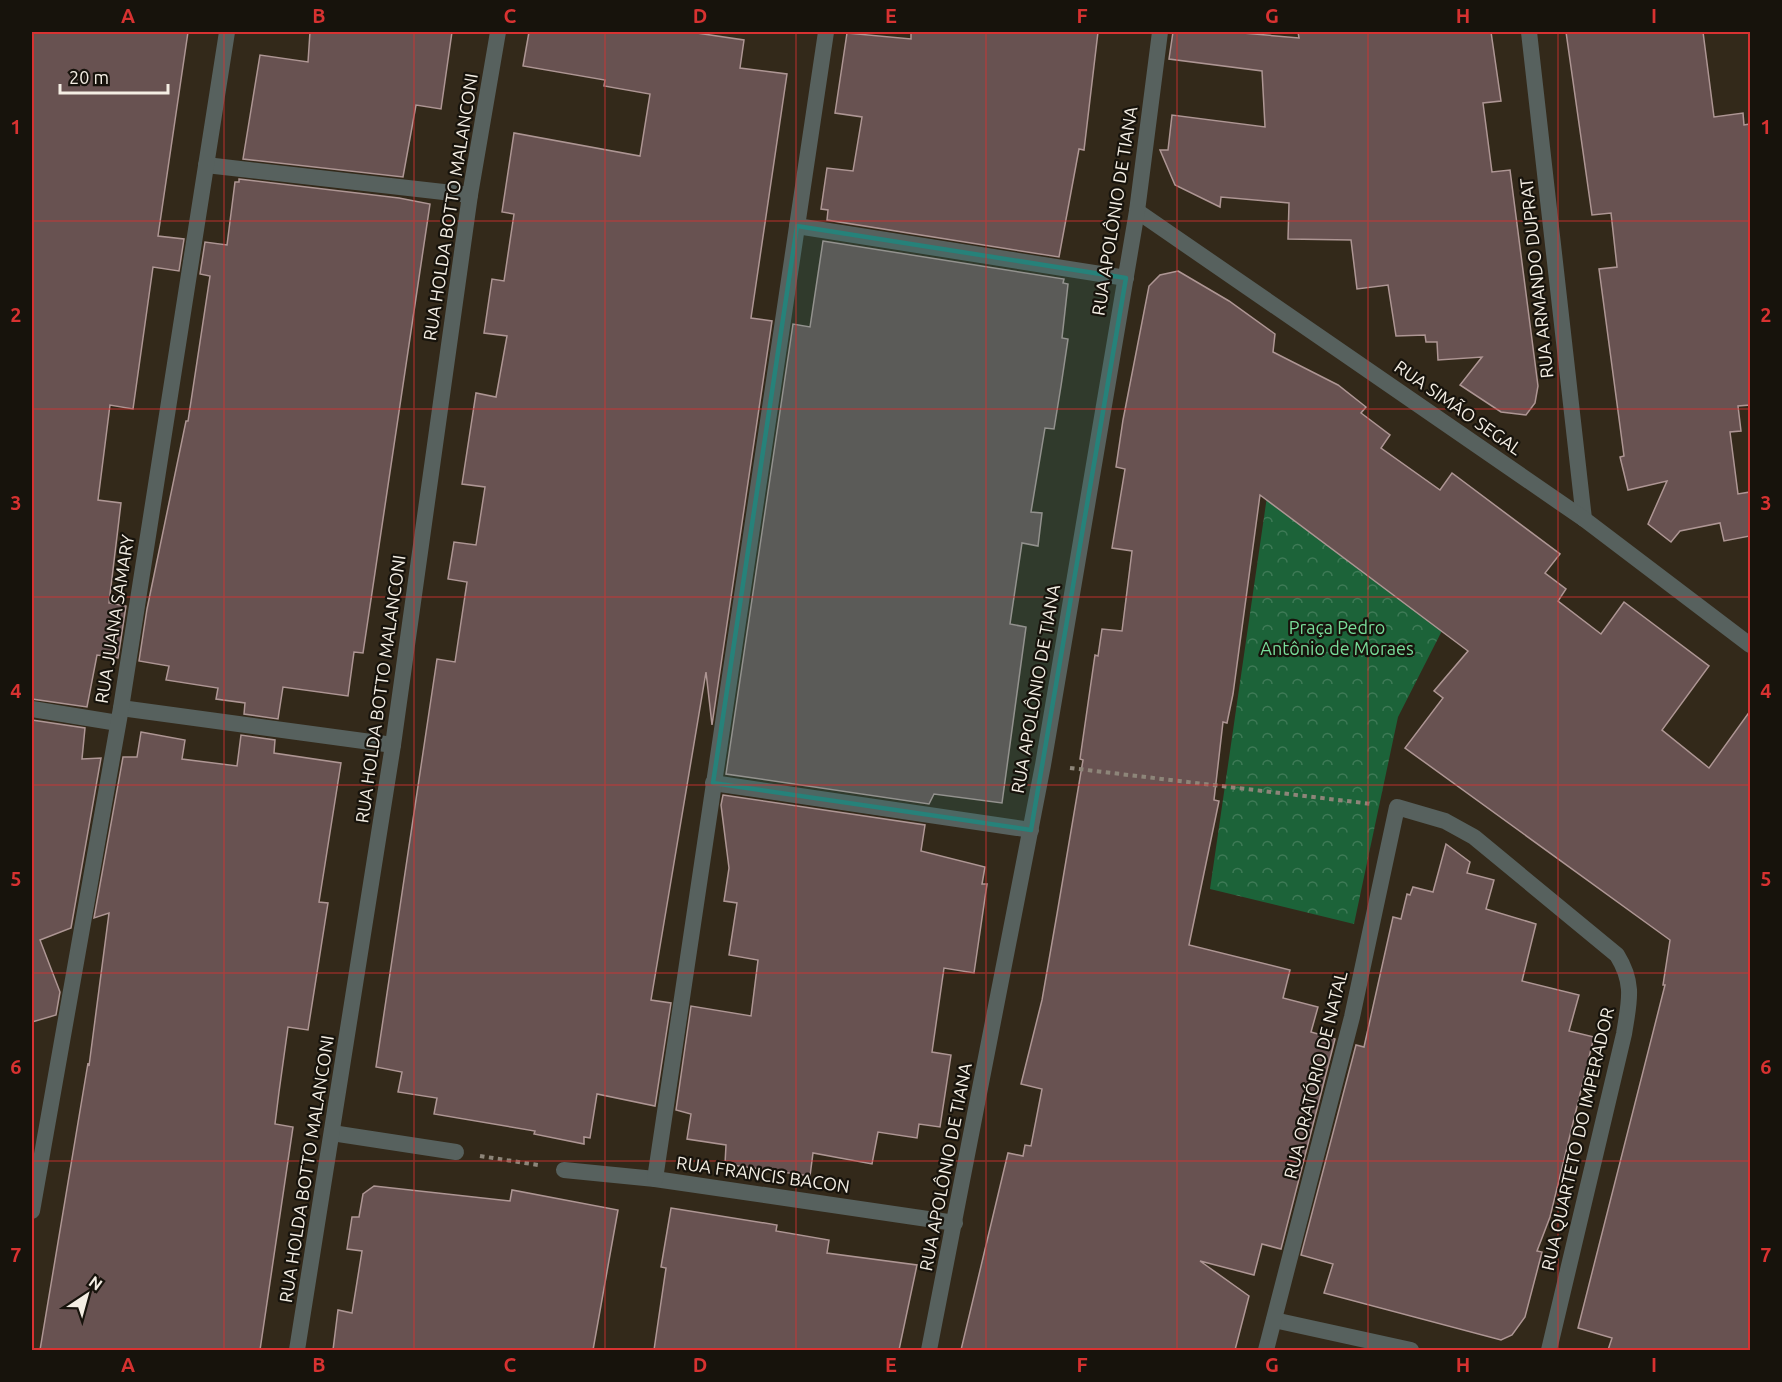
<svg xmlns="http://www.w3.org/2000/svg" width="1782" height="1382" font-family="Ubuntu,sans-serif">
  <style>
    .park { fill: url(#park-crowns) }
    .building { fill: #685251; stroke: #ae9694; stroke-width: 1.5 }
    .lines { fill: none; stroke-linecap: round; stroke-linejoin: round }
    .path { stroke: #8d8579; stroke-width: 4; stroke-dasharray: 4.5 4.5; stroke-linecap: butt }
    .minor { stroke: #57615e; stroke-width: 16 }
    .marked { fill: #26827a; fill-opacity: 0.2; stroke: #26827a; stroke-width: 4.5; stroke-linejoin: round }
    .grid { fill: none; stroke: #d83231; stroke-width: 1.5; stroke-opacity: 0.55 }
    .labels { text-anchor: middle; stroke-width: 4.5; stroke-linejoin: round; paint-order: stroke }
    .street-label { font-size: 18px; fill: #f4eee4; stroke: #17130c }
    .park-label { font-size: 18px; fill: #79dd9a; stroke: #17130c }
    .neatline { fill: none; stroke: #d83231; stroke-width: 2 }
    .grid-label { font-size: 20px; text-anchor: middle; font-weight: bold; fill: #d83231 }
  </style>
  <defs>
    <pattern id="park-crowns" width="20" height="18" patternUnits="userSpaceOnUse" patternTransform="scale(1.5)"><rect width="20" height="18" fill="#1c6339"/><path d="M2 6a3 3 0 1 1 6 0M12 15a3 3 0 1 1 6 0" fill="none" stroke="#3e7a56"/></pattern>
  </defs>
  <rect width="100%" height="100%" fill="#33291a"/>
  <polygon class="park" points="1271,469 1452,611 1398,717 1354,924 1210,889"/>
  <g class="building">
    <polygon points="32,32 188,32 158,236 184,239 179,271 153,267 133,409 110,405 98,500 121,503 109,603 126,606 118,658 97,655 87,707 32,699"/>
    <polygon points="310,32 452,32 441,109 416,105 403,177 243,159 260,55 308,62"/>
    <polygon points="529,32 690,32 744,40 740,68 787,74 751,318 772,321 712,725 706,672 651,1000 671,1003 655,1106 597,1094 590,1138 584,1137 584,1144 534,1134 535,1131 434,1114 437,1098 398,1092 402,1072 376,1067 437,659 455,662 467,582 448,579 454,542 476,545 485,487 462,484 476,393 496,397 507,336 484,333 492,279 504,281 514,214 502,212 514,133 640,156 650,94 604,86 605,80 523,66"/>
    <polygon points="911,32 1098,32 1084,150 1079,149 1059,257 827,220 828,210 821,209 827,168 853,171 862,117 835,113 847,33 911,39"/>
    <polygon points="1173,32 1231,32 1299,38 1298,32 1491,32 1501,101 1483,103 1492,172 1510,170 1538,386 1535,403 1526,415 1501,412 1460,385 1482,357 1438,360 1437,342 1426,342 1425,335 1396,336 1388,285 1357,289 1351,240 1288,239 1289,203 1221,197 1220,207 1175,185 1160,150 1168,150 1172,115 1265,127 1262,71 1169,59"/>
    <polygon points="1566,32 1703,32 1714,117 1743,113 1744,125 1750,124 1750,405 1738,406 1741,431 1730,432 1738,494 1750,492 1750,536 1724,541 1720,523 1680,531 1671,542 1648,524 1667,481 1628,490 1620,457 1624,456 1599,269 1617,267 1611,213 1592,215"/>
    <polygon points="239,179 399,198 430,204 363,653 354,652 348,696 283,687 278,719 244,714 245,703 216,699 218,688 166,680 169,666 139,661 147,609 186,421 188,421 210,276 200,274 205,242 227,245 235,182 239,182"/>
    <polygon points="823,241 1064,279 1063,283 1068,284 1062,338 1068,339 1061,386 1054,429 1045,428 1031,512 1042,513 1038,546 1022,543 1010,624 1026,627 1002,803 934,794 929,804 726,774 793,324 810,327"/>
    <polygon points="1178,271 1229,301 1275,334 1273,352 1338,385 1366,407 1361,413 1390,435 1381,448 1440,490 1452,473 1560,554 1545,573 1566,589 1558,601 1601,634 1624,602 1709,666 1662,730 1709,768 1750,711 1750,1350 1608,1350 1612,1338 1578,1328 1665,985 1663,985 1670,940 1405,748 1443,698 1434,691 1468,651 1260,495 1233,694 1227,723 1223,722 1214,800 1219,801 1189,945 1290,970 1283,998 1318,1007 1311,1032 1335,1039 1281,1249 1262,1244 1254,1275 1200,1261 1249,1296 1235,1350 961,1350 1008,1153 1023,1156 1025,1145 1031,1146 1042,1089 1021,1084 1042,1000 1057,914 1083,760 1080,759 1095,655 1098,656 1102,629 1122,631 1132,551 1112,548 1125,469 1116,467 1123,420 1149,286 1160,275"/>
    <polygon points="32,720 85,728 82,759 101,758 71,928 40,940 60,992 56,1015 32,1022"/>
    <polygon points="141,732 185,740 182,759 237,766 241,735 275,740 274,753 341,763 319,902 328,903 308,1030 288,1027 279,1092 275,1124 293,1127 260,1350 40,1350 88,1063 89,1066 109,913 94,918 123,757 137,757"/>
    <polygon points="723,795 925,825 921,851 985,867 982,884 987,884 974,973 944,968 932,1052 951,1055 940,1127 919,1124 917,1138 878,1132 872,1164 813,1153 810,1176 725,1164 726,1145 687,1139 691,1114 676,1110 691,1006 751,1016 758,960 729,955 737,903 724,901 729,868 721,805"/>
    <polygon points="1446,844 1470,862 1467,873 1494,880 1486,909 1536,924 1522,981 1579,995 1569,1031 1594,1037 1550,1217 1537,1251 1542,1252 1525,1317 1512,1335 1501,1340 1324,1293 1333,1264 1301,1255 1356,1045 1364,1047 1393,917 1401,919 1407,894 1410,895 1413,887 1433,892"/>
    <polygon points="374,1186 510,1201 512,1190 618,1210 593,1350 333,1350 338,1310 352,1313 362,1251 347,1249 352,1217 359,1217 363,1194"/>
    <polygon points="671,1208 777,1225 776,1231 829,1240 827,1253 917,1265 899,1350 654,1350 666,1268 661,1267"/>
  </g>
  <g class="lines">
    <g class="path">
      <polyline points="1070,768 1372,804"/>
      <polyline points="480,1156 538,1165"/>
    </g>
    <g class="minor">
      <polyline points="1529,32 1584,519"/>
      <polyline points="206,165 470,195"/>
      <polyline points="1137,211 1584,519 1750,645"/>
      <polyline points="797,226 1126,278"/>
      <polyline points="121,708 393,745"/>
      <polyline points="32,709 118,723"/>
      <polyline points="713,783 1031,830"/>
      <polyline points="332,1133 456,1152"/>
      <polyline points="564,1170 655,1179 955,1223"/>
      <polyline points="655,1179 826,32"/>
      <polyline points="32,1211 121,708 227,32"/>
      <polyline points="1274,1320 1411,1350"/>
      <polyline points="297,1350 393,745 470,195 498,32"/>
      <polyline points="929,1350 1043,765 1137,211 1160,32"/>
      <path d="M1266,1350l86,-333 45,-210 48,14 29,16 143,118c18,29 12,47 7,79l-75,316"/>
    </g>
  </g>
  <path class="marked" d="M797,226l329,52 -95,552 -318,-47z"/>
  <path class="grid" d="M224,32v1318M414,32v1318M605,32v1318M796,32v1318M986,32v1318M1177,32v1318M1368,32v1318M1558,32v1318M32,221h1718M32,409h1718M32,597h1718M32,785h1718M32,973h1718M32,1161h1718"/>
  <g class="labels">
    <g class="street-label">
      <text transform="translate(451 207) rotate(-81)" y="6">RUA HOLDA BOTTO MALANCONI</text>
      <text transform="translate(1115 211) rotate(-81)" y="6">RUA APOLÔNIO DE TIANA</text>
      <text transform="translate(1537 278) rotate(-96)" y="6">RUA ARMANDO DUPRAT</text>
      <text transform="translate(1458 408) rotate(35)" y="6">RUA SIMÃO SEGAL</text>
      <text transform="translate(115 619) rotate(-81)" y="6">RUA JUANA SAMARY</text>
      <text transform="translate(381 689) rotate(-82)" y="6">RUA HOLDA BOTTO MALANCONI</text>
      <text transform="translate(1036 689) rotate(-80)" y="6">RUA APOLÔNIO DE TIANA</text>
      <text transform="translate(1316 1075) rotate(-76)" y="6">RUA ORATÓRIO DE NATAL</text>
      <text transform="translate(1578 1139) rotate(-77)" y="6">RUA QUARTETO DO IMPERADOR</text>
      <text transform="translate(946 1167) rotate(-79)" y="6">RUA APOLÔNIO DE TIANA</text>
      <text transform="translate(307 1169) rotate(-81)" y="6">RUA HOLDA BOTTO MALANCONI</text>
      <text transform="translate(763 1175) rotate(8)" y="6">RUA FRANCIS BACON</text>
    </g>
    <g class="park-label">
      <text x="1337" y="634">Praça Pedro<tspan x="1337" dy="21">Antônio de Moraes</tspan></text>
    </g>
  </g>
  <rect width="1782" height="1382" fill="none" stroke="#17130c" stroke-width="66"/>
  <g transform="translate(87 1295) rotate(36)" stroke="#17130c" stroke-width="4.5" paint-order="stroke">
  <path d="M0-4.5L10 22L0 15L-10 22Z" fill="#f4eee4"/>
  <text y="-9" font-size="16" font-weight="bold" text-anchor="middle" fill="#f4eee4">N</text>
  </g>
  <path d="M60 84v9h108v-9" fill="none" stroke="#f4eee4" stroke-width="3"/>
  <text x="69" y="84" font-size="18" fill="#f4eee4" stroke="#17130c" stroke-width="4.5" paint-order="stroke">20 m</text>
  <rect x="33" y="33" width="1716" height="1316" class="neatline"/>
  <g class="grid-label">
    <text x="128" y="23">A</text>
    <text x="319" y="23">B</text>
    <text x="510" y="23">C</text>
    <text x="700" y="23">D</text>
    <text x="891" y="23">E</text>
    <text x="1082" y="23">F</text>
    <text x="1272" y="23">G</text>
    <text x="1463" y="23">H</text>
    <text x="1654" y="23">I</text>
    <text x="16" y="134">1</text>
    <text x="1766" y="134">1</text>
    <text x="16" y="322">2</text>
    <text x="1766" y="322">2</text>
    <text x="16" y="510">3</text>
    <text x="1766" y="510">3</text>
    <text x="16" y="698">4</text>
    <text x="1766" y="698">4</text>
    <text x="16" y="886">5</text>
    <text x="1766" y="886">5</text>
    <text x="16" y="1074">6</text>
    <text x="1766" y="1074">6</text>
    <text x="16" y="1262">7</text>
    <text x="1766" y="1262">7</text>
    <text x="128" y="1372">A</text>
    <text x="319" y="1372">B</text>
    <text x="510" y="1372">C</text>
    <text x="700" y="1372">D</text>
    <text x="891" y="1372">E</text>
    <text x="1082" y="1372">F</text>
    <text x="1272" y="1372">G</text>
    <text x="1463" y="1372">H</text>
    <text x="1654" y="1372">I</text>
  </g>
</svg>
